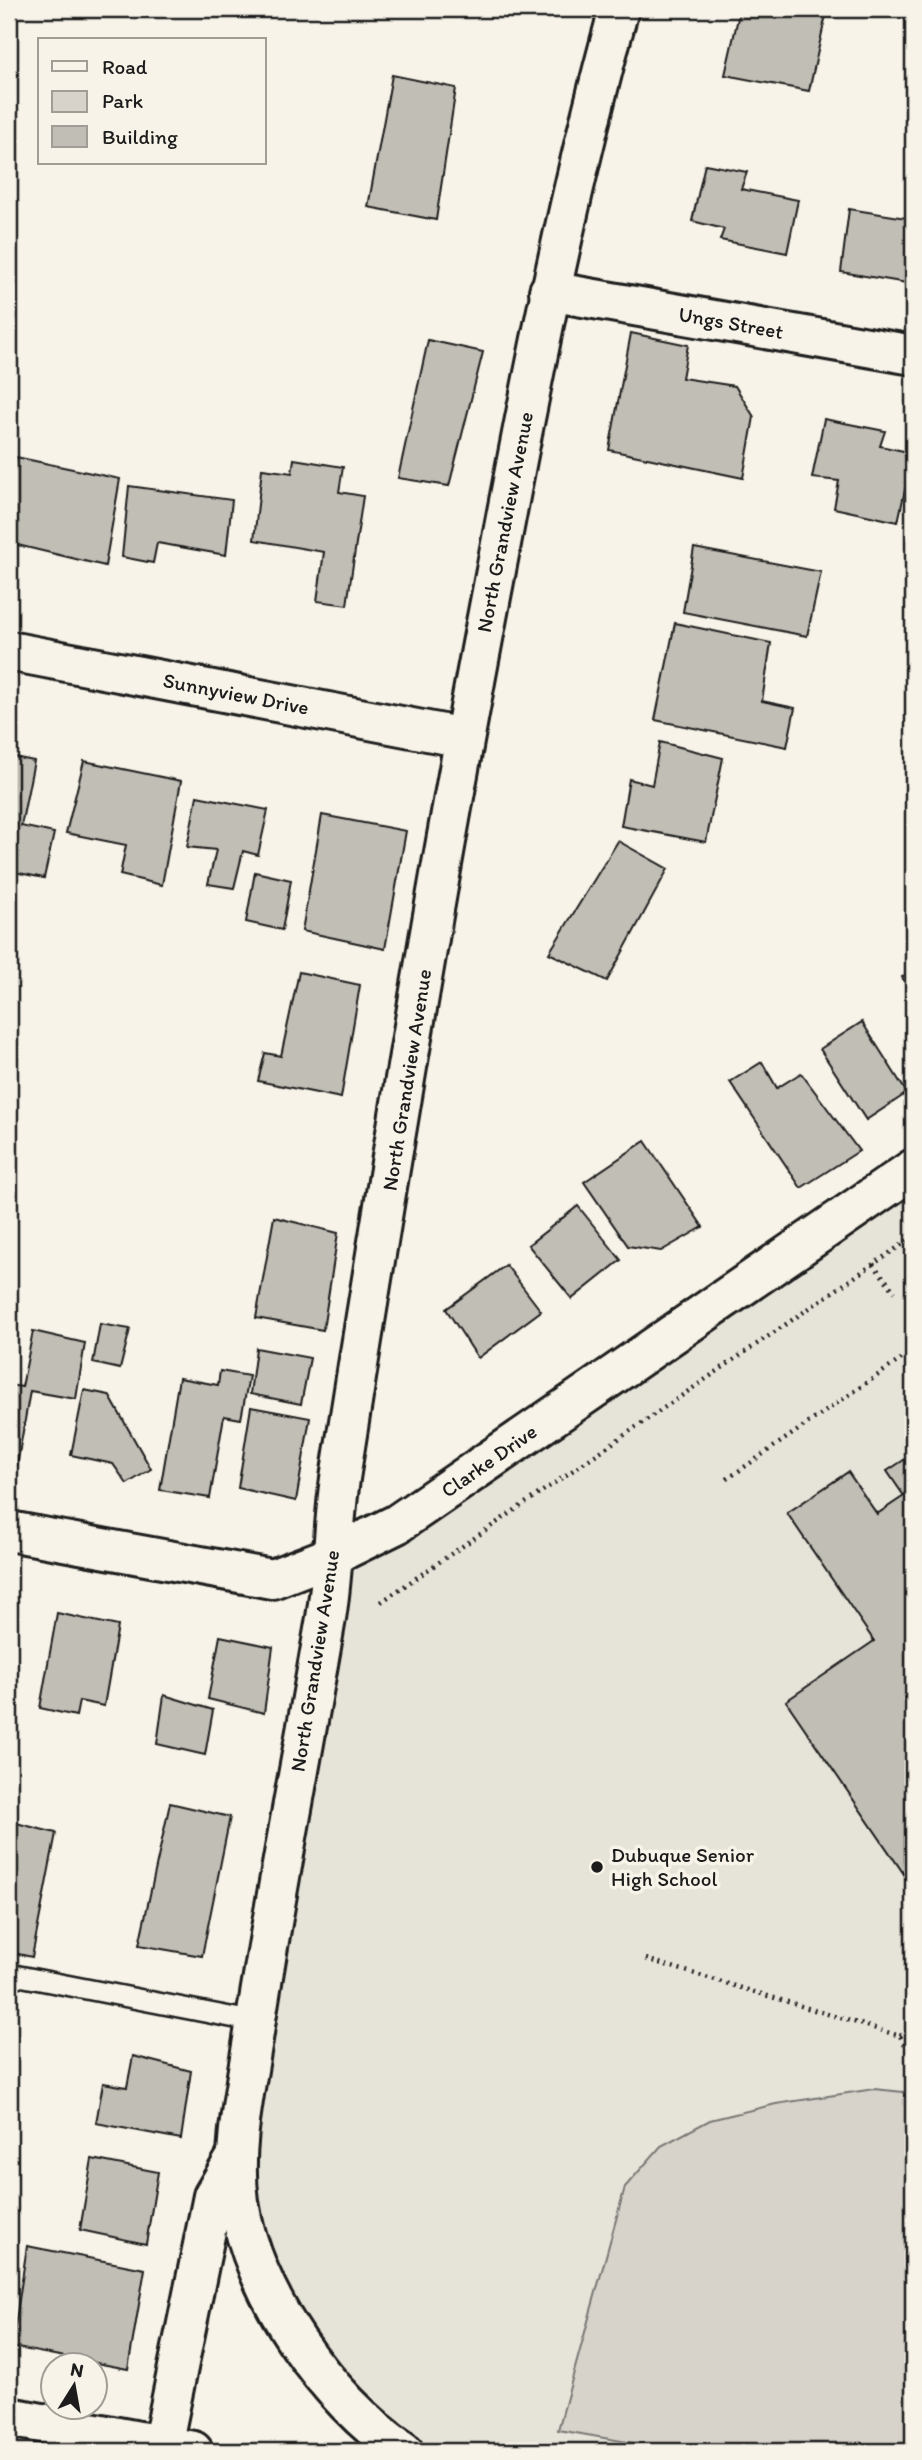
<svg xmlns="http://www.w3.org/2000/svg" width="922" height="2460" font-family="Itim,sans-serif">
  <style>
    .built { fill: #e6e3d9 }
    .green { fill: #d7d3cb; stroke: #7a7874; stroke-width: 2 }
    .building { fill: #c0beb5; stroke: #1c1c1c; stroke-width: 2 }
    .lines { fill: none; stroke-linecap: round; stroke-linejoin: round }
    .service-casing { stroke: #1c1c1c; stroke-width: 24 }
    .minor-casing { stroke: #1c1c1c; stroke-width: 44 }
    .tertiary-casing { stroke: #1c1c1c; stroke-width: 44 }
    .path { stroke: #1c1c1c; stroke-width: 4.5; stroke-dasharray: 2 5; stroke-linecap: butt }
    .service { stroke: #f7f3e8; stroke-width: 19 }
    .minor { stroke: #f7f3e8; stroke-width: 38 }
    .tertiary { stroke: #f7f3e8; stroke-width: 38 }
    .poi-dot { fill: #1c1c1c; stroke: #f7f3e8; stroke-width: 2.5 }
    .labels { text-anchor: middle; stroke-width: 7; stroke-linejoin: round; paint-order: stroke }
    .street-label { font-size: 21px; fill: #1c1c1c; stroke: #f7f3e8 }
    .poi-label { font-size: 21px; fill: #1c1c1c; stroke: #f7f3e8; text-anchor: start }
  </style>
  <rect width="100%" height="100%" fill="#f7f3e8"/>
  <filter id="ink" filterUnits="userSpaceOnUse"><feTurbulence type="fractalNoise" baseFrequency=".0143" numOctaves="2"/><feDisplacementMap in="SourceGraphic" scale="14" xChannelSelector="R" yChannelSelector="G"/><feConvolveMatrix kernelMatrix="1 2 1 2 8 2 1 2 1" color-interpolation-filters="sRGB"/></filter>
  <g filter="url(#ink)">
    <polygon class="built" points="913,1168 913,2451 403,2451 307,2358 235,2159 325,1575"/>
    <polygon class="green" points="874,2089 913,2093 913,2451 679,2451 558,2430 625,2187 661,2146 710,2120 776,2104"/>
    <g class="building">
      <polygon points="740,9 799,9 826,15 809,91 725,75"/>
      <polygon points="392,75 456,88 436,220 368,207"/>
      <polygon points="705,164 747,172 741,189 798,200 787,253 720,240 724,229 692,221"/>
      <polygon points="849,209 913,219 913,284 841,272"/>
      <polygon points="631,333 688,345 682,378 735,386 754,417 743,478 609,450"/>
      <polygon points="428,340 483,352 449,486 398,478"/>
      <polygon points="824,419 885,431 880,446 913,453 898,522 834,508 839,481 812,478"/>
      <polygon points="16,457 120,479 105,566 9,543 9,487"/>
      <polygon points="294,459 343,467 339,492 363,496 347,605 317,601 324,552 254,540 262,469 292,473"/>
      <polygon points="129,486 232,500 226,555 157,543 153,563 122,557"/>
      <polygon points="694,548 821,572 807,636 683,612"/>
      <polygon points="675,623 771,643 762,701 795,708 787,747 655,720"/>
      <polygon points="660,742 723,758 706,842 621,826 629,779 652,785"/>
      <polygon points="9,756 34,761 21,826 54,833 44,878 9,871"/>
      <polygon points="84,761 181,781 162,885 120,875 126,845 66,833"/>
      <polygon points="197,796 268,810 258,855 243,851 234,888 208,884 216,850 187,847"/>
      <polygon points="322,815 406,831 385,949 302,931"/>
      <polygon points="618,841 668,869 607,981 549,953"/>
      <polygon points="255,872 291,880 282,930 246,922"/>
      <polygon points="913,970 913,996 902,977"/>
      <polygon points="299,972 360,985 341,1098 258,1081 265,1053 281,1056"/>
      <polygon points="913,1014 913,1031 905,1020"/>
      <polygon points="862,1022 907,1093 866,1120 820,1049"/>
      <polygon points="762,1062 777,1088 801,1073 859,1151 801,1188 730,1082"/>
      <polygon points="645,1141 703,1227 661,1251 628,1246 584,1182"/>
      <polygon points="578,1206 621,1260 572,1299 528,1245"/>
      <polygon points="274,1217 338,1233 323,1330 256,1318"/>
      <polygon points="506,1265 541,1311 478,1358 446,1309"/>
      <polygon points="100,1324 130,1329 120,1369 93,1363"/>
      <polygon points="33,1331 85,1343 76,1399 30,1391 17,1466 9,1465 9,1385 22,1387"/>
      <polygon points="256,1348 310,1358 301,1404 250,1394"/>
      <polygon points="220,1371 249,1376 241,1419 224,1416 210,1498 160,1490 179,1378 218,1385"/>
      <polygon points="84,1390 109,1395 151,1469 127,1484 113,1464 71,1455"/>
      <polygon points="251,1407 310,1418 296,1501 238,1488"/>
      <polygon points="913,1454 913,1868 904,1874 786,1701 874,1641 787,1513 848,1472 877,1514 904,1496 887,1471"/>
      <polygon points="57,1613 118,1626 104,1706 79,1701 76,1716 40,1708"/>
      <polygon points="220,1636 273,1647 264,1713 208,1699"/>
      <polygon points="164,1695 213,1710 205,1755 157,1744"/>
      <polygon points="170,1803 230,1817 202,1956 139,1945"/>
      <polygon points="12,1822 56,1833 32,1957 9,1952 9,1839"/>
      <polygon points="133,2056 191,2071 181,2139 96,2123 103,2083 127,2087"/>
      <polygon points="92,2159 158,2172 146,2244 80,2230"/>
      <polygon points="27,2246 145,2269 128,2369 12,2347"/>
    </g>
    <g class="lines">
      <defs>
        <polyline id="service" points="9,1974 256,2022"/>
        <g id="minor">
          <polyline points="549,291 913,355"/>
          <polyline points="9,651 464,738"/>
        </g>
        <g id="tertiary">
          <polyline points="9,1531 272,1579 332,1556 397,1524 913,1169"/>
          <polyline points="9,2417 193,2451"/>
          <polyline points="162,2446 213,2196 235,2159"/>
          <path d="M403,2451c-76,-51 -151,-158 -164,-249 -8,-59 8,-118 16,-176 21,-135 47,-268 70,-402 9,-50 8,-102 16,-152 47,-297 96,-595 153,-891 36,-193 73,-383 125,-572"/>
        </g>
      </defs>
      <use href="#service" class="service-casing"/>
      <use href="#minor" class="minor-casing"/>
      <use href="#tertiary" class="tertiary-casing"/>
      <g class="path">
        <polyline points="873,1264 895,1292"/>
        <polyline points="727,1479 913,1351"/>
        <polyline points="381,1602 913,1237"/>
        <polyline points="646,1959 900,2036 913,2060"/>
        <polyline points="900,2036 913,2028"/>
      </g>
      <use href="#service" class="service"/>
      <use href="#minor" class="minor"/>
      <use href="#tertiary" class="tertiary"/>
    </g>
  </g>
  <circle class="poi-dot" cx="597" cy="1867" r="7"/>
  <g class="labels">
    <g class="street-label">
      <text transform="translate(731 323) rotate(10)" y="7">Ungs Street</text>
      <text transform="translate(505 522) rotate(-79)" y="7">North Grandview Avenue</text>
      <text transform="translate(236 694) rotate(11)" y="7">Sunnyview Drive</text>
      <text transform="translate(407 1080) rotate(-81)" y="7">North Grandview Avenue</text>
      <text transform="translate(489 1461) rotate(-35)" y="7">Clarke Drive</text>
      <text transform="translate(315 1661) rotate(-81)" y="7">North Grandview Avenue</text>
    </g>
    <g class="poi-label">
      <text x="611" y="1862">Dubuque Senior<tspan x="611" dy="24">High School</tspan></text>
    </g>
  </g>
  <rect width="922" height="2460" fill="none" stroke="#f7f3e8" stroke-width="35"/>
  <rect x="18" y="18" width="887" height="2425" fill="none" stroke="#1c1c1c" stroke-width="2.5" filter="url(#ink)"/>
  <rect x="38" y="38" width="228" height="126" fill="#f7f3e8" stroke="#9f9d96" stroke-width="2"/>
  <rect x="52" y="61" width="35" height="10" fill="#f7f3e8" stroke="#9f9d96" stroke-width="2"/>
  <text x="102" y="74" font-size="21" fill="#1c1c1c">Road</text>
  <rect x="52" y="91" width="35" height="21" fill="#d7d3cb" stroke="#9f9d96" stroke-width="2"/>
  <text x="102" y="108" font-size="21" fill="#1c1c1c">Park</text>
  <rect x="52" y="126" width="35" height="21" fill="#c0beb5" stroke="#9f9d96" stroke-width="2"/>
  <text x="102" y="144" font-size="21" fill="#1c1c1c">Building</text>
  <g transform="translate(74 2386) rotate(11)"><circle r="33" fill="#f7f3e8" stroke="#9f9d96" stroke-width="2"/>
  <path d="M0-5L12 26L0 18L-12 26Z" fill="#1c1c1c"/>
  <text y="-10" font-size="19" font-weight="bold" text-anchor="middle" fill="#1c1c1c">N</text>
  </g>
</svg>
